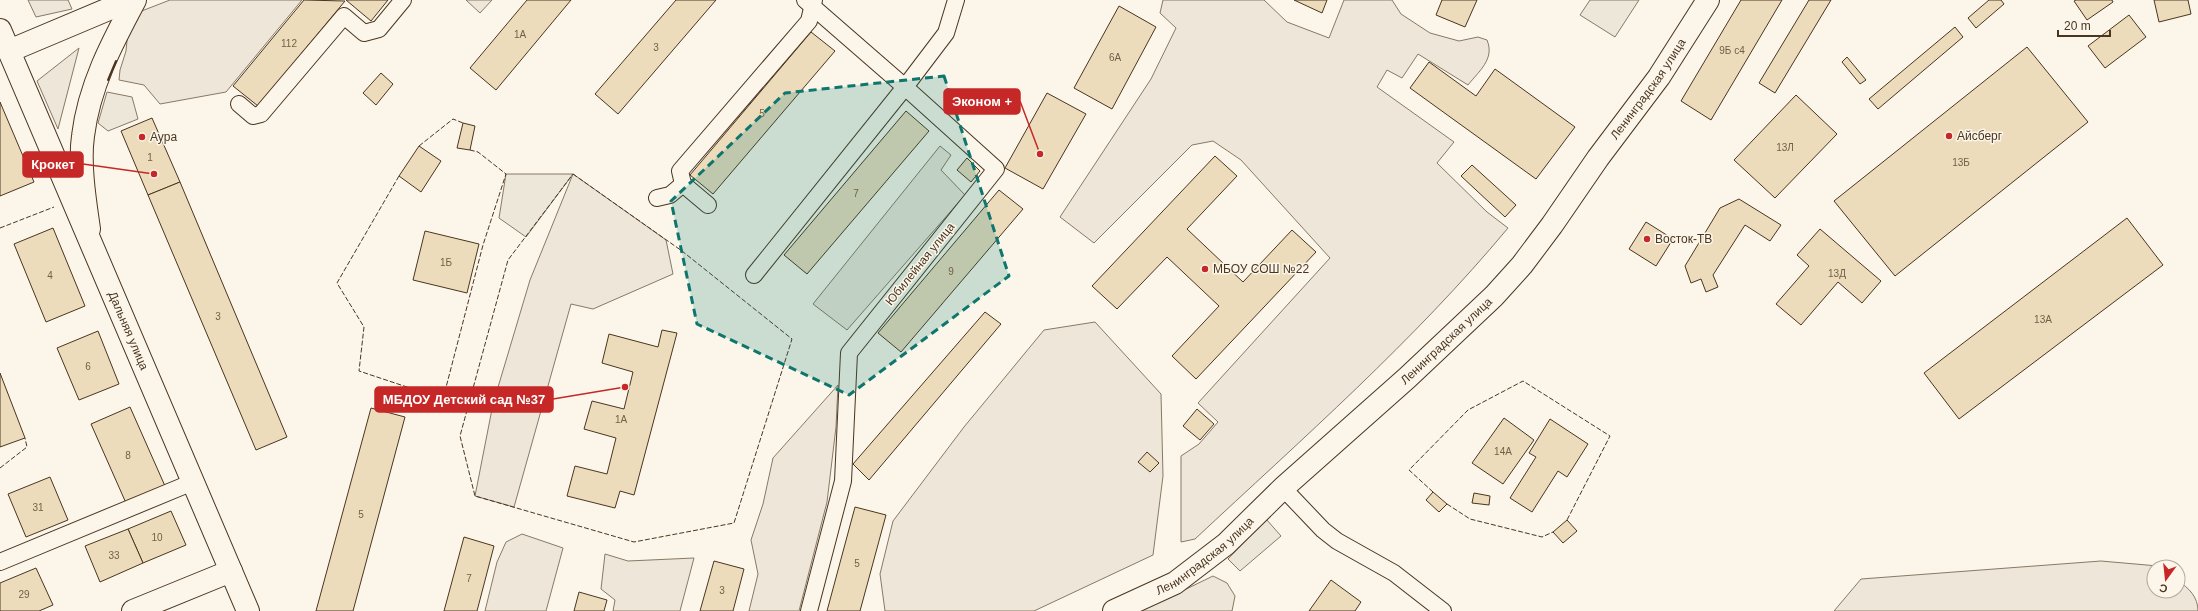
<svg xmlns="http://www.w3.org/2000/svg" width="2198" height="611" font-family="Arial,sans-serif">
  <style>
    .green { fill: #ede6d9; stroke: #887966 }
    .parking { fill: #ede7d9; stroke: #887966 }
    .building { fill: #ecdcbc; stroke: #4a3520 }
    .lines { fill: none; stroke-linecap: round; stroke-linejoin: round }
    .street-casing { stroke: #4a3520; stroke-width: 18 }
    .secondary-casing { stroke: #4a3520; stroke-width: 24 }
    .primary-casing { stroke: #4a3520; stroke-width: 24 }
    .street { stroke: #fbf6e9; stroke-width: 16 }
    .secondary { stroke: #fbf6e9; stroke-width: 22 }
    .primary { stroke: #fbf6e9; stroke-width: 22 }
    .fence { stroke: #4a3520; stroke-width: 1; stroke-dasharray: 5 2; stroke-linecap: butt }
    .wall { stroke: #4a3520; stroke-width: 2 }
    .marked { fill: #0f766e; fill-opacity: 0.2; stroke: #0f766e; stroke-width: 3; stroke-dasharray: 8 5; stroke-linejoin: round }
    .poi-dot { fill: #c62828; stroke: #fbf6e9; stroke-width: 1.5 }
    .labels { text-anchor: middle; stroke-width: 3; stroke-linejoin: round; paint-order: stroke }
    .number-label { font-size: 10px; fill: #725f47 }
    .street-label { font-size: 12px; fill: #4a3520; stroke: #fbf6e9 }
    .poi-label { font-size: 12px; fill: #4a3520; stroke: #fbf6e9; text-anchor: start }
    .leader { fill: none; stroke: #c62828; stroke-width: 1.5 }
    .callout-dot { fill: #c62828; stroke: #fbf6e9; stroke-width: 1.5 }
    .callout { fill: #c62828; stroke: #c62828; stroke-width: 1.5 }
    .callout-label { font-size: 13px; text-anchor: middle; font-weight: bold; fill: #fff }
  </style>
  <rect width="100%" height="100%" fill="#fbf6e9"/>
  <g class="green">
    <polygon points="28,0 68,0 72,9 36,17"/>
    <polygon points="170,0 302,0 226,92 160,104 144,85 119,80 120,70 126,51 128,30 139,12"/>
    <polygon points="466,0 492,0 480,13"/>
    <path d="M1163,0h101l23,22 42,16 15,-38h48l9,14 29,19 29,8 19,-4 9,3c8,19 -8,31 -19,45l-50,-31 -16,24 -15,-8 -10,17 77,55 -17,21 50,49 21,16c-94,113 -206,211 -313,311l-14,3v-86l18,-12 19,-22 -20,-19 132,-145 -89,-98 -28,-19 -21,4 -98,98 -34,-26 91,-138 25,-51 -16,-15z"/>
    <polygon points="79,48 58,129 37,81"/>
    <polygon points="940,146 951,155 941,170 965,195 847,330 813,304"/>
    <polygon points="573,174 666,240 673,274 593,309 571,304 514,507 475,496 493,404 530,280"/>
    <polygon points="1095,322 1161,394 1163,476 1153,555 1034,611 885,611 880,574 893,521 964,427 1044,330"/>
    <polygon points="838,385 836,427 827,502 799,611 749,611 758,574 751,540 763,504 773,458"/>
    <polygon points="522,534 563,548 546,611 485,611 497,562 506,542"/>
    <polygon points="605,554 628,561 694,558 680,611 613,611 615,600 601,589"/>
    <path d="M2101,561l57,5 -4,1v24h24v-10c11,7 20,16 20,30h-364l27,-32z"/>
    <polygon points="1213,576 1227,583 1235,596 1232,611 1141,611"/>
  </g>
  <g class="parking">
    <polygon points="1590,0 1639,0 1615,37 1580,15"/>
    <polygon points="107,92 132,97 138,119 108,131 98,123"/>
    <polygon points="506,174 573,174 526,237 499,218"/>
    <polygon points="1266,519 1281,536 1240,571 1228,559"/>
  </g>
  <g class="building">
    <polygon points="304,0 345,1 258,106 233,86"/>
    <polygon points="346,0 388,0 371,21"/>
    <polygon points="527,0 571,0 496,90 470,68"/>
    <polygon points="676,0 716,0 618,114 595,94"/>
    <polygon points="1294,0 1327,0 1322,13"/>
    <polygon points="1442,0 1477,0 1465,27 1436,15"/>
    <polygon points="1741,0 1782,0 1711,120 1681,101"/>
    <polygon points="1809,0 1831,0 1775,93 1759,83"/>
    <polygon points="1989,0 2001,0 2004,4 1976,28 1968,18"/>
    <polygon points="2076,0 2112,0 2113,2 2087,20 2074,1"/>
    <polygon points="2154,0 2188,0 2191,14 2159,22"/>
    <polygon points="1119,6 1156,27 1112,109 1074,88"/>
    <polygon points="2129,15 2146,37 2105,68 2088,46"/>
    <polygon points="1955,27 1963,37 1878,109 1869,99"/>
    <polygon points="811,32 835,51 713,194 690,175"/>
    <polygon points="2027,47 2088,122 1895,276 1834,201"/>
    <polygon points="1847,57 1866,80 1860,84 1842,62"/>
    <polygon points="1429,62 1476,96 1495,69 1575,127 1536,179 1410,88"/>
    <polygon points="381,73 393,84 376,105 363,93"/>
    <polygon points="1047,93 1086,114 1043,189 1005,168"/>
    <polygon points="1796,95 1837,134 1775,198 1734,160"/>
    <polygon points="0,102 34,182 0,196"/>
    <polygon points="906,111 929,131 807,274 784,255"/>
    <polygon points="152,118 180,182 148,195 121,131"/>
    <polygon points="463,123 475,126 470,150 457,148"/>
    <polygon points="419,146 441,161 421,192 399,176"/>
    <polygon points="1215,156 1237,176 1187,229 1243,282 1292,230 1316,252 1196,379 1172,356 1219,306 1167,257 1117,309 1092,286"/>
    <polygon points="967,158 980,171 971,182 957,170"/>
    <polygon points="1472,165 1516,205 1505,217 1461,176"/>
    <polygon points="180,182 287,437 256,450 148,195"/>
    <polygon points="999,190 1023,209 901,352 878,333"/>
    <polygon points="1739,199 1781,225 1770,241 1745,225 1713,275 1718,287 1706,292 1701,279 1691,283 1685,266 1720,208"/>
    <polygon points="2127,218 2163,265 1959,419 1924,373"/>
    <polygon points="1646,222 1673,239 1656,266 1629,249"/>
    <polygon points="53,228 85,306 46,322 14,244"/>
    <polygon points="1820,229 1881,281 1862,303 1838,282 1801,325 1776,304 1809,266 1797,255"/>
    <polygon points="425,231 479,244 467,293 413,280"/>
    <polygon points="985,312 1001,324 869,480 853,464"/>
    <polygon points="662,330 677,333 634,495 620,491 615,508 567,496 575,466 607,474 616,438 584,429 592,401 624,409 633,372 602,363 609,334 658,347"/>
    <polygon points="98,331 119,384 79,400 57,348"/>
    <polygon points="0,373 25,438 0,447"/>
    <polygon points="130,407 165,486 126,503 91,424"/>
    <polygon points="371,408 405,417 353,611 316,611"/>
    <polygon points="1197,409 1214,424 1200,440 1183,426"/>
    <polygon points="1504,418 1534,440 1503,484 1472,463"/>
    <polygon points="1550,419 1588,444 1567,477 1558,471 1532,512 1510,498 1536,457 1529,453"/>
    <polygon points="1147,452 1159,463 1150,472 1138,462"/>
    <polygon points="50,477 68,520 26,537 8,494"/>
    <polygon points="1433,492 1447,504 1439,512 1426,500"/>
    <polygon points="1474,493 1490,496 1489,505 1472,503"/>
    <polygon points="855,507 886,515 860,611 827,611"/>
    <polygon points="171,511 186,545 143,563 128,529"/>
    <polygon points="1567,520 1577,531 1563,543 1553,532"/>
    <polygon points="128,529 143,563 100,582 85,546"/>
    <polygon points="464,537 494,546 477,611 444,611"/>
    <polygon points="714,561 744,569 733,611 700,611"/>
    <polygon points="36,568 53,605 39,611 0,611 0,583"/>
    <polygon points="1331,580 1361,602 1355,611 1309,611"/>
    <polygon points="579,592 607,600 604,611 574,611"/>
  </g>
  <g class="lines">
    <defs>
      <g id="street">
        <polyline points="805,0 905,87 996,169 849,353 843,481 809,611"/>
        <polyline points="239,104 253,116 261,114 344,16 364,33 379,29 403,0"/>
        <polyline points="657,198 670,195 683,184"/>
        <polyline points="708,205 683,184 680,171 809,21 814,0"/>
        <polyline points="754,275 905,87 946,33 956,0"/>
        <polyline points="1283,488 1323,530 1337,541 1394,573 1443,611"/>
        <polyline points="0,562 193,482"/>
      </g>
      <g id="secondary">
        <polyline points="9,51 130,0"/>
        <path d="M89,229c-4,-28 -10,-65 -6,-93 6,-50 29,-93 52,-136"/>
        <polyline points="133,611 231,571"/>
        <path id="s1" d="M1114,611l61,-28 51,-39 57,-56 124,-110 87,-82 28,-31 30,-40 46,-67 61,-81 49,-77"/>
      </g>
      <g id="primary">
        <path id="s2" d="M0,30l248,581"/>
      </g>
    </defs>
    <use href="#street" class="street-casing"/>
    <use href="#secondary" class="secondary-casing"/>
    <use href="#primary" class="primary-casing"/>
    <use href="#street" class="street"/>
    <use href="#secondary" class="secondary"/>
    <use href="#primary" class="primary"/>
    <g class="fence">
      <polyline points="419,146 453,119 463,123"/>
      <polygon points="573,174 682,251 792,339 734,523 634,542 475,496 460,436 508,260"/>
      <polyline points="399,176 337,283 364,327 359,371 443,399 483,245 506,174 478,152 470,150"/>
      <polyline points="0,228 54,207"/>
      <polyline points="0,468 27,447 25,438"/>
      <polyline points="1433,492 1409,470 1468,410 1523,381 1610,436 1567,520"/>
      <polyline points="1447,504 1470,519 1542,537 1553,532"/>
    </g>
    <polyline class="wall" points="108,80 116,61"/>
  </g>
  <path class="marked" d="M944,76l65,200 -160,119 -152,-71 -26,-123 114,-108z"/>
  <g class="poi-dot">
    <circle cx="1949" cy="136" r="4"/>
    <circle cx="142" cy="137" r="4"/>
    <circle cx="1647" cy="239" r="4"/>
    <circle cx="1205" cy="269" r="4"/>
  </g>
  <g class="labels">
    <g class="number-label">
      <text x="520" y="38">1А</text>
      <text x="289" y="47">112</text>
      <text x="656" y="51">3</text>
      <text x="1732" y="54">9Б с4</text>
      <text x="1115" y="61">6А</text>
      <text x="762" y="117">5</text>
      <text x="1785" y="151">13Л</text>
      <text x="150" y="161">1</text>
      <text x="1961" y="166">13Б</text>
      <text x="856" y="197">7</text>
      <text x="446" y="266">1Б</text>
      <text x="951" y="275">9</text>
      <text x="1837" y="277">13Д</text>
      <text x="50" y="279">4</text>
      <text x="218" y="320">3</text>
      <text x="2043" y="323">13А</text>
      <text x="88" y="370">6</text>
      <text x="621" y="423">1А</text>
      <text x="1503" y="455">14А</text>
      <text x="128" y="459">8</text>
      <text x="38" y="511">31</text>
      <text x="361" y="518">5</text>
      <text x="157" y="541">10</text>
      <text x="114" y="559">33</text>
      <text x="857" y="567">5</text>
      <text x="469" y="582">7</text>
      <text x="722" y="594">3</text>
      <text x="24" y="598">29</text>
    </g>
    <g class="street-label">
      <text dy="4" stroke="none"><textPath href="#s1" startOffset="755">Ленинградская улица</textPath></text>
      <text transform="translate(920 264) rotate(-51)" y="4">Юбилейная улица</text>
      <text dy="4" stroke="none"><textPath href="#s2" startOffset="327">Дальняя улица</textPath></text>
      <text dy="4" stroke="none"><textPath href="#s1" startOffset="431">Ленинградская улица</textPath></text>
      <text dy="4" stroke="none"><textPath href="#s1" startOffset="107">Ленинградская улица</textPath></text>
    </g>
    <g class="poi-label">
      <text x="1957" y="140">Айсберг</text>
      <text x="150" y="141">Аура</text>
      <text x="1655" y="243">Восток-ТВ</text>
      <text x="1213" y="273">МБОУ СОШ №22</text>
    </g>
  </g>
  <path class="leader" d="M1040 154L1020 101M154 174L83 164M625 387L553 399"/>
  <g class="callout-dot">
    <circle cx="1040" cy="154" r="4"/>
    <circle cx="154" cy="174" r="4"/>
    <circle cx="625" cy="387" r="4"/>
  </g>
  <g class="callout">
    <rect x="944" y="89" width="76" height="25" rx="4"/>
    <rect x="23" y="152" width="60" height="25" rx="4"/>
    <rect x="375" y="387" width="178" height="25" rx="4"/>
  </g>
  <g class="callout-label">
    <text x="982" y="106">Эконом +</text>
    <text x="53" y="169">Крокет</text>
    <text x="464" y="404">МБДОУ Детский сад №37</text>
  </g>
  <g transform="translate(2166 579) rotate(195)"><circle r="19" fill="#fbf6e9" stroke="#b4a999"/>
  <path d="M0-3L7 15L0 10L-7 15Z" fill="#c62828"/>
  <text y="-6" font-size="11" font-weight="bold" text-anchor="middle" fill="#4a3520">С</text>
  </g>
  <path d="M2058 30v6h52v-6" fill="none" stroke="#4a3520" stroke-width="2"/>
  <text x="2064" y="30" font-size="12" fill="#4a3520" stroke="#fbf6e9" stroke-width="3" paint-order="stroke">20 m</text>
</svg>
